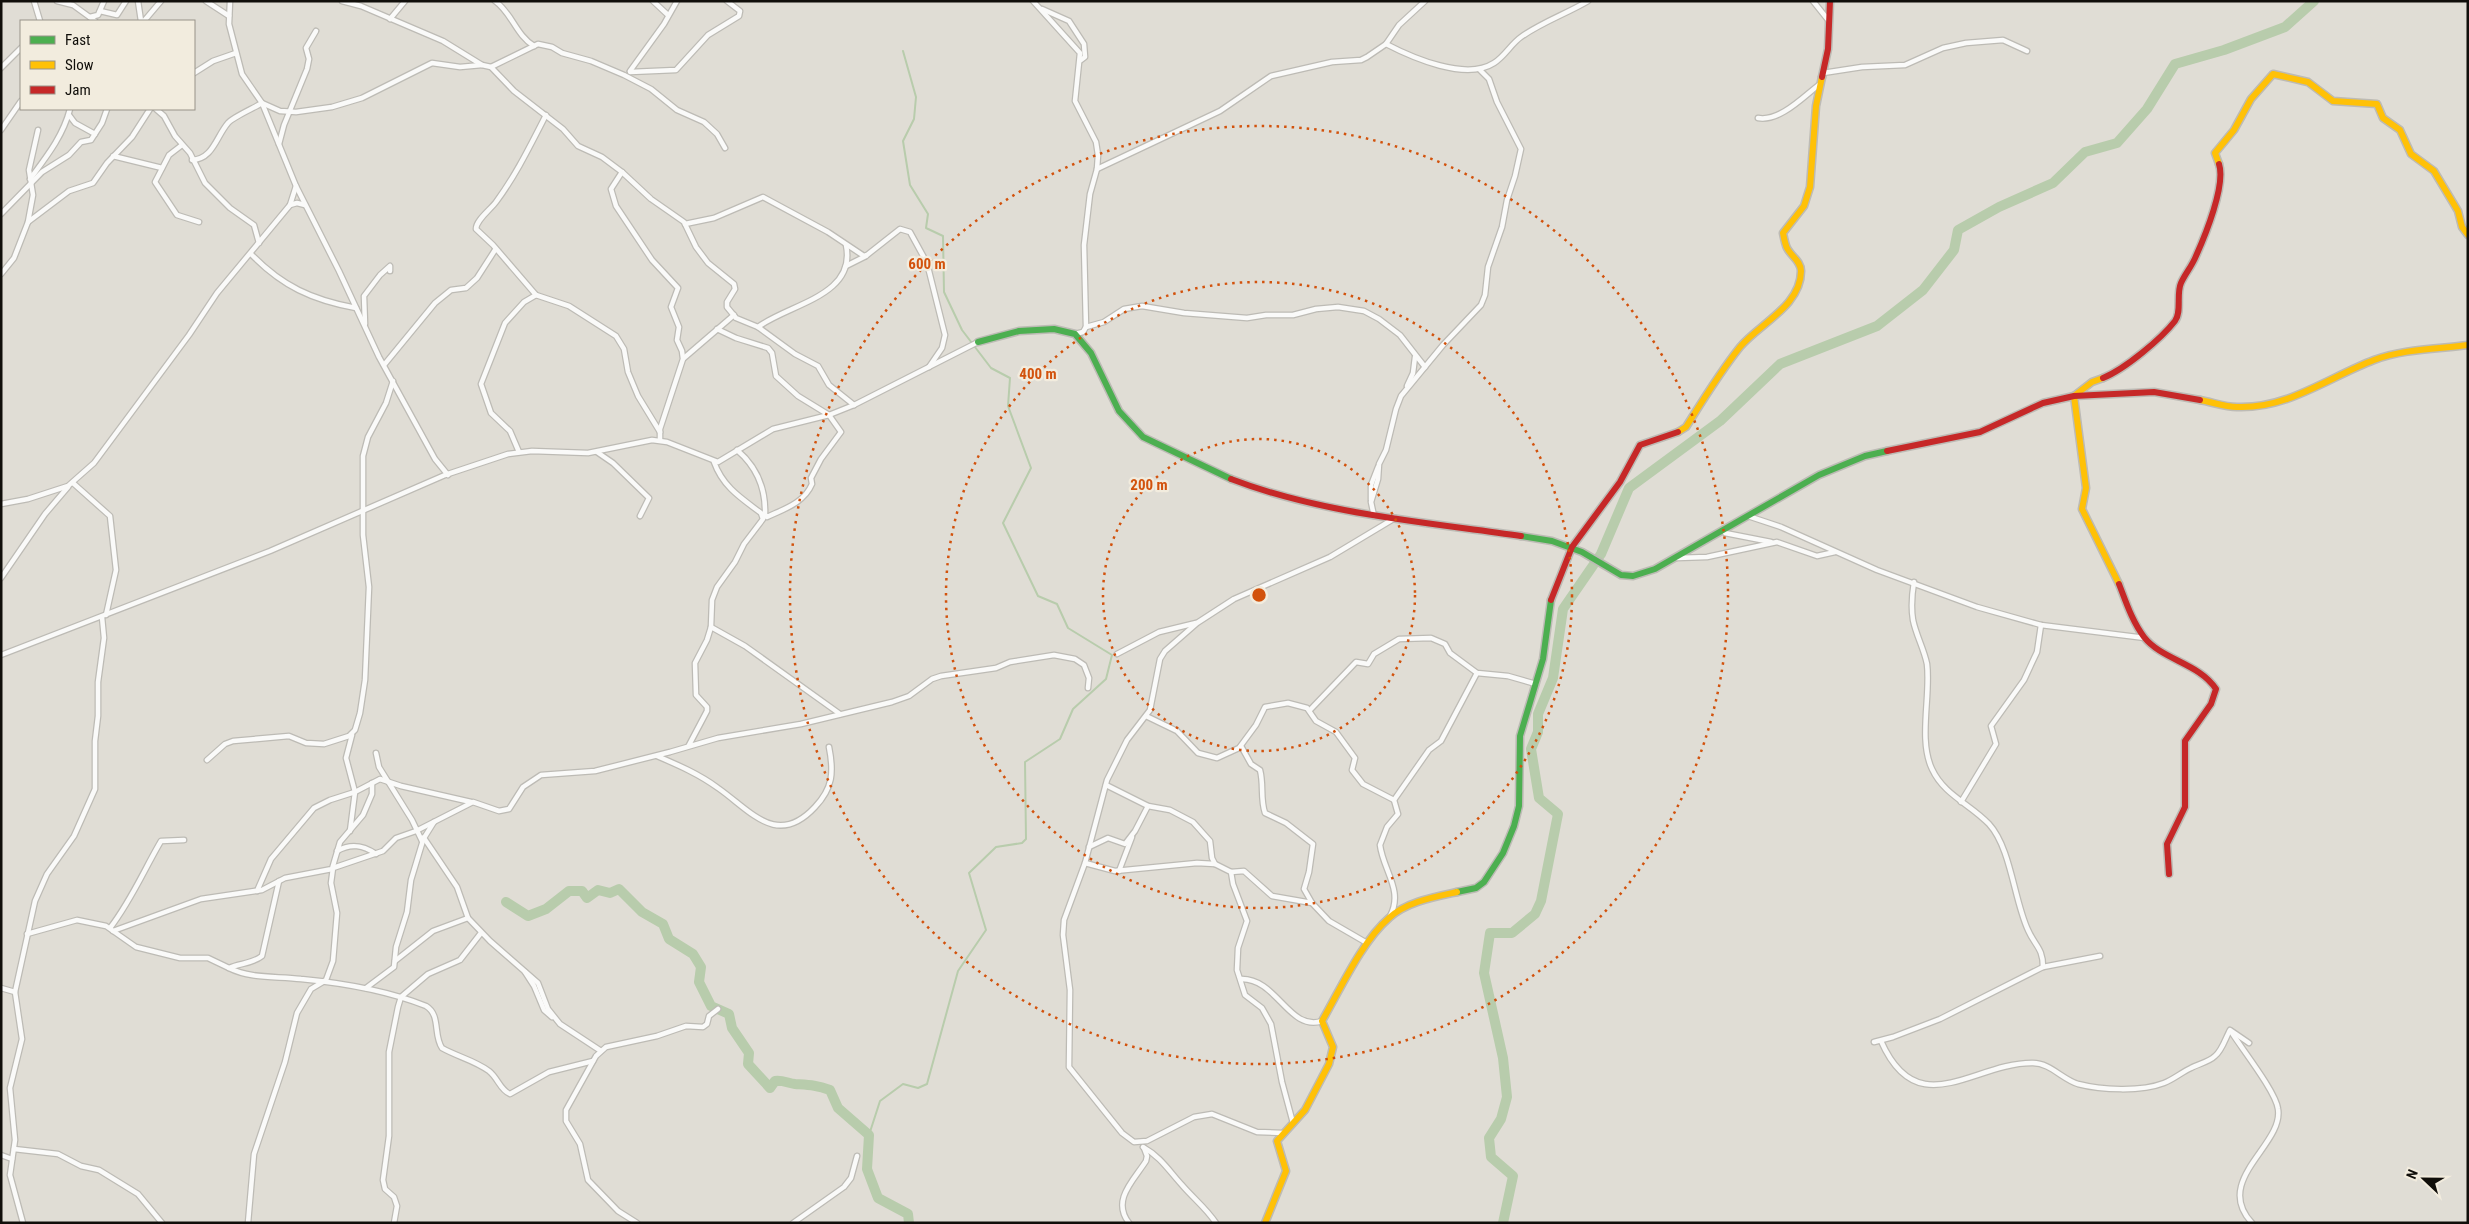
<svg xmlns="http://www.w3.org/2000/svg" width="2469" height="1224" font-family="'Roboto Condensed',sans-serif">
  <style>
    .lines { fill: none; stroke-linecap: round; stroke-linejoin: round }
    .stream { stroke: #b8ccac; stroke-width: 2 }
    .river { stroke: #b8ccac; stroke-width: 10 }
    .street-casing { stroke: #bdbbb5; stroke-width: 7 }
    .fast-casing { stroke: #bdbbb5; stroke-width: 9 }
    .slow-casing { stroke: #bdbbb5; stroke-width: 9 }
    .jam-casing { stroke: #bdbbb5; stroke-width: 9 }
    .street { stroke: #fafaf9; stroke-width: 4.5 }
    .fast { stroke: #4caf50; stroke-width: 6 }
    .slow { stroke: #ffc107; stroke-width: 6 }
    .jam { stroke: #c62828; stroke-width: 6 }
    .ring { fill: none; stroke: #d2520c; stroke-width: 2.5; stroke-dasharray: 2.5 5 }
    .centre { fill: #d2520c; stroke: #f2ecde; stroke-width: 2.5 }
    .ring-label { font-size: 15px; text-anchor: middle; font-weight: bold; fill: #d2520c; stroke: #f2ecde; stroke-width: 4.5; stroke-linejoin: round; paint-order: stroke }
  </style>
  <rect width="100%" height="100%" fill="#e0ddd5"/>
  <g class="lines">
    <polyline class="stream" points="869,1135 880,1101 903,1084 918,1088 927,1084 958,971 986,930 969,873 996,847 1022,843 1026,839 1025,762 1060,739 1073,709 1106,679 1112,655 1068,628 1057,604 1038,596 1003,523 1031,468 1008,406 1010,378 991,368 962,330 944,292 943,236 926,228 928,214 910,185 903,141 914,119 916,97 903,51"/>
    <g class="river">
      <path d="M506,902l22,14 18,-7 23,-18h13l5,7 11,-8 12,3 9,-4 23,23 21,12 6,15 24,15 8,13 -2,15 12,24 18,8 3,14 17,25 -1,11 22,24 5,-7c7,-1 13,2 20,3 14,1 21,1 35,6l8,18 31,27 -2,34 11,29 30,16 1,9"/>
      <polyline points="1503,1223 1513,1176 1491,1157 1489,1138 1501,1119 1507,1097 1503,1058 1484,973 1490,933 1512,933 1535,914 1541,901 1558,814 1539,798 1531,749 1538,732 1538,714 1553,678 1563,609 1601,554 1629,488 1720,421 1780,364 1877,326 1923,290 1954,250 1958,230 1999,207 2053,183 2085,152 2117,143 2147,109 2175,64 2224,50 2285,27 2314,1"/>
    </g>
    <defs>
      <g id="street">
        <polyline points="34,1 40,21"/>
        <polyline points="57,1 73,5 95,21"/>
        <polyline points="138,1 141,21"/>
        <polyline points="206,1 229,16"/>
        <polyline points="230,1 229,24 242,74 262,103 296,186 339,271 379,357 435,459 448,475"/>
        <polyline points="342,1 361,6 443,41 482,65 491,67 514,91 563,129 578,146 602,157 622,172 651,199 684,222 696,247 708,263 734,284 735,289 727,302 727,307 736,318 758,327 795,354 818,366 829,385 854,405"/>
        <path d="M495,1c17,12 21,34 39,45"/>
        <polyline points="653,1 668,15"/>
        <polyline points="1033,1 1080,53 1075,101 1096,142 1098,155 1097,169 1090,194 1084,245 1086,327"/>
        <polyline points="1813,1 1829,21"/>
        <polyline points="1042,9 1069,21 1084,44 1085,57 1081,60"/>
        <polyline points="100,11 117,15 126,1"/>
        <polyline points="90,17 98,15 104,1"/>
        <polyline points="390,19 405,1"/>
        <polyline points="144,21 161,1"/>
        <path d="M1386,44c27,14 80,37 108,19 11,-7 17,-19 27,-26 21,-15 45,-23 67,-36"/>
        <polyline points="491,67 538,44 552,47 562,53 591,61 624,75 651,89 677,110 704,122 717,134 725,148"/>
        <polyline points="1,68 21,48"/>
        <polyline points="630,71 664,24 677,1"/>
        <polyline points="630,72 676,70 708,35 739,16 740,11 727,1"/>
        <polyline points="194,73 213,61 236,53"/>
        <polyline points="1823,73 1862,67 1905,65 1943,48 1966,43 2003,40 2027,51"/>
        <polyline points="156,109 164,116 175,136 190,153 205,183 230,208 254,225 259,243"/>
        <polyline points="69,115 75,123 95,134"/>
        <path d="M546,115c-16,31 -30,60 -50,87 -6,8 -20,18 -20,27l17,16 43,50 33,11 47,30 8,13 4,23 10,24 22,36"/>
        <path d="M1758,118c22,4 46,-22 62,-34"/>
        <polyline points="1,130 21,101"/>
        <polyline points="279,144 284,125 307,69 309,59 306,48 316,31"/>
        <polyline points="182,145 169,155 155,182 177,215 199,222"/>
        <polyline points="113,156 162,168"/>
        <path d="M192,160c21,-1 24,-23 36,-37 5,-6 26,-15 34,-20l18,8 16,1 36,-5 30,-9 70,-35 28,4 22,-2"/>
        <polyline points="1097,169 1220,111 1271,76 1332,62 1361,60 1367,57 1386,44 1399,25 1425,1"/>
        <polyline points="622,172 611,189 616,206 652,260 678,288 671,307 679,327 677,340 682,351 683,359 660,429 660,440"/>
        <path d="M30,179c17,-23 33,-43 40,-70"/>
        <polyline points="290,205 297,203 305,205"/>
        <polyline points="1,214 42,172 69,155 81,142 91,140 102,123 107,109"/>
        <polyline points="28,222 33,195 29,170 38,130"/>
        <polyline points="685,224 714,218 763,197 828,232 864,256 867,255 900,229 910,232 927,263 945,335 942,348 929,367"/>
        <path d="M251,254c31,32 61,46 105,54"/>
        <polyline points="846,266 866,256"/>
        <polyline points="1,274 14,258 28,222 69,191 93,183 107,163 132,137 150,109"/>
        <polyline points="365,324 364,296 380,275 390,266 390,271"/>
        <path d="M758,327c31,-23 99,-31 88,-82"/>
        <path d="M717,329l19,9 32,10 4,5 4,23 22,20 31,19 12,17 -20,27 -10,19 1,6c-8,19 -28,25 -45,33l-5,-3"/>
        <polyline points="1075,334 1083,332 1086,327 1104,322 1124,309 1142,306 1184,313 1247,318 1266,315 1293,315 1316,309 1338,307 1364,311 1379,319 1400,335 1425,367"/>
        <polyline points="684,358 734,315"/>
        <polyline points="384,365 435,303 451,290 466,288 477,278 495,250"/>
        <polyline points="1407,386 1413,373 1415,357"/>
        <path d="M737,450c20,17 29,39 28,65"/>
        <polyline points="519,452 510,431 491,413 481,384 505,323 524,302 536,295"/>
        <polyline points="597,452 613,463 649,498 640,516"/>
        <polyline points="73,483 110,516 116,570 106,615"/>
        <polyline points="1371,500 1371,485 1378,467"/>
        <polyline points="1,504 28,499 68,486 94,463 189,335 217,293 290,205 296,186"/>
        <polyline points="1374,516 1371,502 1378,479 1379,464 1386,450 1396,409 1401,396 1443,345 1481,305 1485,295 1488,267 1502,227 1507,200 1515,176 1521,149 1497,102 1489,79 1480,70"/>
        <polyline points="1748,516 1781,527 1877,570 1977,607 2041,625 2145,638"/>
        <polyline points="1724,529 1725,533 1771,542"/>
        <polyline points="1677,558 1707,557 1777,542 1817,556 1835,552"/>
        <polyline points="1,578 45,514 68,487"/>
        <path d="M1914,582c-2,12 -3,26 -1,38 3,15 11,29 14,44 4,31 -9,76 5,105 12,26 38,35 57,55 22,24 25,76 39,106 7,16 15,18 15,37"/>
        <polyline points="711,627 745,646 840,714"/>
        <polyline points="1117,654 1159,632 1196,623"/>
        <polyline points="1,655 270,551 445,475 508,454 532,451 588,453 652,440 667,442 718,462 773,429 829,415 854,405 978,342"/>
        <polyline points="1310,710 1356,662 1368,664 1374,654 1399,639 1431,638 1445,644 1450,653 1477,673 1508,676 1536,684"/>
        <polyline points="1146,716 1177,731 1198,753 1217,758 1239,748 1256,725 1265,707 1288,703 1307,708 1316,721 1336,732 1355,758 1352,770 1363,784 1394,800"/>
        <path d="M689,745l18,-34v-4l-11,-12 -1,-32 12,-23 4,-13 1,-27 5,-13 18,-25 9,-18 19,-25 -2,-6c-20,-15 -38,-26 -47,-51"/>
        <path d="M1241,746l10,18 9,6c4,15 0,28 5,43l21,10 27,21 -4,28 -5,17 8,14"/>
        <polyline points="376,753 379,767 412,820 422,841"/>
        <path d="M657,756c21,9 42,18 61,32 33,23 59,60 97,19 18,-19 19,-35 14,-60"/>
        <polyline points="207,760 225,744 233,741 289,736 306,743 324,744 349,736 355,730 360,713 365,680 369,587 363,535 363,456 368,437 386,403 393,381"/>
        <polyline points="1106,785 1148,806 1170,810 1193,822 1210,841 1212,858 1215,864 1231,872 1233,884 1247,921 1238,948 1237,970 1245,995 1262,1008 1271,1024 1282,1082 1293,1123"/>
        <polyline points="1961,802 1996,744 1991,726 2024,680 2037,652 2041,625"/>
        <polyline points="434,822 424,838 457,887 468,918 490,941 538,983 548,1009 560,1024 601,1051"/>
        <polyline points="350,831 355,792 346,758 352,735"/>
        <polyline points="1089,847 1108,838 1125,844 1135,831 1148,806"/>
        <path d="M337,851c14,-8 26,-6 39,3"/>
        <polyline points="1085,863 1115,871 1197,863 1215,864"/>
        <polyline points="1119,871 1132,837"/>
        <polyline points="1231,872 1244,871 1272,896 1312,903 1329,921 1367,943"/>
        <polyline points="257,891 271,859 314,808 330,800 355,792 380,779 401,786 471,802"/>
        <path d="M1390,916c14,-25 -7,-46 -10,-71l7,-18 11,-13 -4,-14 35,-50 12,-9 36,-68"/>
        <path d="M110,928c21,-27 34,-58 51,-87l23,-1"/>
        <polyline points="113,931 201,899 262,890 285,878 332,869 340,842 363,815 372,794 372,783"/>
        <path d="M27,934l50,-14 29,6 30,21 44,11h28l21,10c11,-5 23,-4 33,-12l17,-75"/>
        <polyline points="395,961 433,931 468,918"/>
        <path d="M229,968c22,11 47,8 72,11 42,4 85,11 125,27 15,9 7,29 16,42 16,9 32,12 47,23 9,7 11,19 21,23l39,-22 44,-11"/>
        <polyline points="525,972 534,986 544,1010 552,1017"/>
        <path d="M1241,979c36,-1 48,53 81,42"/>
        <polyline points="1,988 15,992"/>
        <polyline points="366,988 394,967 396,947 407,912 411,880 424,837"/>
        <path d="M2232,1033c10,16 44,59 46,76 6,36 -66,71 -26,114"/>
        <path d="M1881,1041c37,84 93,21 152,22 17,0 29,16 45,21 23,6 63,8 86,-1 10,-4 18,-11 27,-15 7,-4 18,-6 24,-12 7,-5 11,-19 15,-26l19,13"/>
        <polyline points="1874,1042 1893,1037 1940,1019 2043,967 2100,956"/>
        <polyline points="1283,1133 1257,1132 1212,1114 1194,1117 1147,1141 1134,1142 1122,1133 1069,1067 1070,990 1063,935 1064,920 1085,863 1107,780 1127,740 1150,710 1160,659 1165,651 1197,623 1234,599 1330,557 1395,518"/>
        <path d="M1143,1147c18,10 26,24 39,38 11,13 24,23 34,38"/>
        <polyline points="14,1149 58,1154 81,1166 99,1170 138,1194 162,1223"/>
        <polyline points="1,1155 12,1159"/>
        <polyline points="23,1223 10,1175 15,1140 10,1088 22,1039 15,992 35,901 47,874 74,836 95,789 95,741 98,716 98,682 104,638 102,617"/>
        <polyline points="248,1223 254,1154 285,1062 297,1013 311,989 326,980 333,961 337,913 331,883 333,868 383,851 396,838 416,831 473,802 499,811 509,809 523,787 541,775 595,771 670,752 718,738 801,724 892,702 909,696 932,679 941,676 996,668 1010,662 1054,655 1075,659 1084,665 1089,678 1088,688"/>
        <polyline points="394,1223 397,1206 394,1197 385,1189 383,1180 389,1136 389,1052 398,1007 401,997 428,974 460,960 481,933"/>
        <polyline points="637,1223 618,1211 588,1180 580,1144 566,1121 566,1110 596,1056 606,1047 657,1036 686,1026 703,1027 707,1024 709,1016 718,1009"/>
        <polyline points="793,1223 844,1187 851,1178 857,1156"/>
        <path d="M1129,1223c-18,-23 5,-43 17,-62l1,-5 -3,-8"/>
      </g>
      <g id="fast">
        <polyline points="978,342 1019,331 1054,329 1075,334 1091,353 1119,411 1143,437 1231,479"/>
        <polyline points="1521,536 1552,541 1582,552 1621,575 1633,576 1655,569 1819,475 1865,456 1887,451"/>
        <polyline points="1457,892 1476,888 1484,882 1503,853 1514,826 1519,806 1520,736 1543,659 1551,600"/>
      </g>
      <g id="slow">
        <polyline points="2219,164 2215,153 2234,130 2251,99 2273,74 2308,82 2333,101 2377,104 2383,118 2400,130 2411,154 2434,171 2458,211 2462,227 2468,235"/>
        <polyline points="2103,378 2092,382 2074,396 2086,488 2082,509 2119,584"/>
        <path d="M2200,400c12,2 25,7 37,7 51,2 92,-30 137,-47 29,-11 63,-11 94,-15"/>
        <path d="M1678,432l8,-5c17,-27 34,-55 54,-80 19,-23 61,-41 61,-76 0,-10 -10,-15 -14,-23 -2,-4 -3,-10 -4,-15l21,-27 6,-19 6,-81 6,-29"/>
        <path d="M1265,1223l21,-52 -9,-30 28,-31 24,-46 4,-17 -11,-26c18,-31 40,-80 67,-103 17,-16 45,-21 68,-26"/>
      </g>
      <g id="jam">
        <polyline points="1822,77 1828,49 1830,1"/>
        <path d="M2103,378c22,-9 58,-39 72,-57 7,-9 1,-27 6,-38 4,-9 11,-17 15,-27 9,-20 30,-71 23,-92"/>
        <polyline points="1887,451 1980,432 2043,403 2074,396 2154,392 2200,400"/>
        <path d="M1231,479c91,35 194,43 290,57"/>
        <path d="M2119,584c7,18 13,37 25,53 18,23 55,26 72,52l-5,15 -26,37v66l-18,37 2,30"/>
        <polyline points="1551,600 1572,547 1620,482 1640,445 1678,432"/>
      </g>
    </defs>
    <use href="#street" class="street-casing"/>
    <use href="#fast" class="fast-casing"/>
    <use href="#slow" class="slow-casing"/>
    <use href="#jam" class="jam-casing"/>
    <use href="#street" class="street"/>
    <use href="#fast" class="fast"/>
    <use href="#slow" class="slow"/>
    <use href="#jam" class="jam"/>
  </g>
  <g class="ring">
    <circle cx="1259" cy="595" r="156"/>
    <circle cx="1259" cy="595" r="313"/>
    <circle cx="1259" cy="595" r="469"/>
  </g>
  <circle cx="1259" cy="595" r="8" class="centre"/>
  <g class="ring-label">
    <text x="927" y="269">600 m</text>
    <text x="1038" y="379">400 m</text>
    <text x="1149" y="490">200 m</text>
  </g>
  <rect width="2469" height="1224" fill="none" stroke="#100e0a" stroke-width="5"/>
  <rect x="20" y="20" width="175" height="90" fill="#f2ecde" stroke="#989389"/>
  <rect x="30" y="36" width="25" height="8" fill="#4caf50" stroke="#989389"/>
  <text x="65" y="45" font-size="15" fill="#100e0a">Fast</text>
  <rect x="30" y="61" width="25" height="8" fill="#ffc107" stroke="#989389"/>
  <text x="65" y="70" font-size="15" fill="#100e0a">Slow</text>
  <rect x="30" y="86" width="25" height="8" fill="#c62828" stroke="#989389"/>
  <text x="65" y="95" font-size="15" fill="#100e0a">Jam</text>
  <g transform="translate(2424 1179) rotate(292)" stroke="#f2ecde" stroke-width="4" paint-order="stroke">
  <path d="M0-4L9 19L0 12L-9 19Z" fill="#100e0a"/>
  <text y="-8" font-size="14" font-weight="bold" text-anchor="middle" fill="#100e0a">N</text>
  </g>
</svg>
